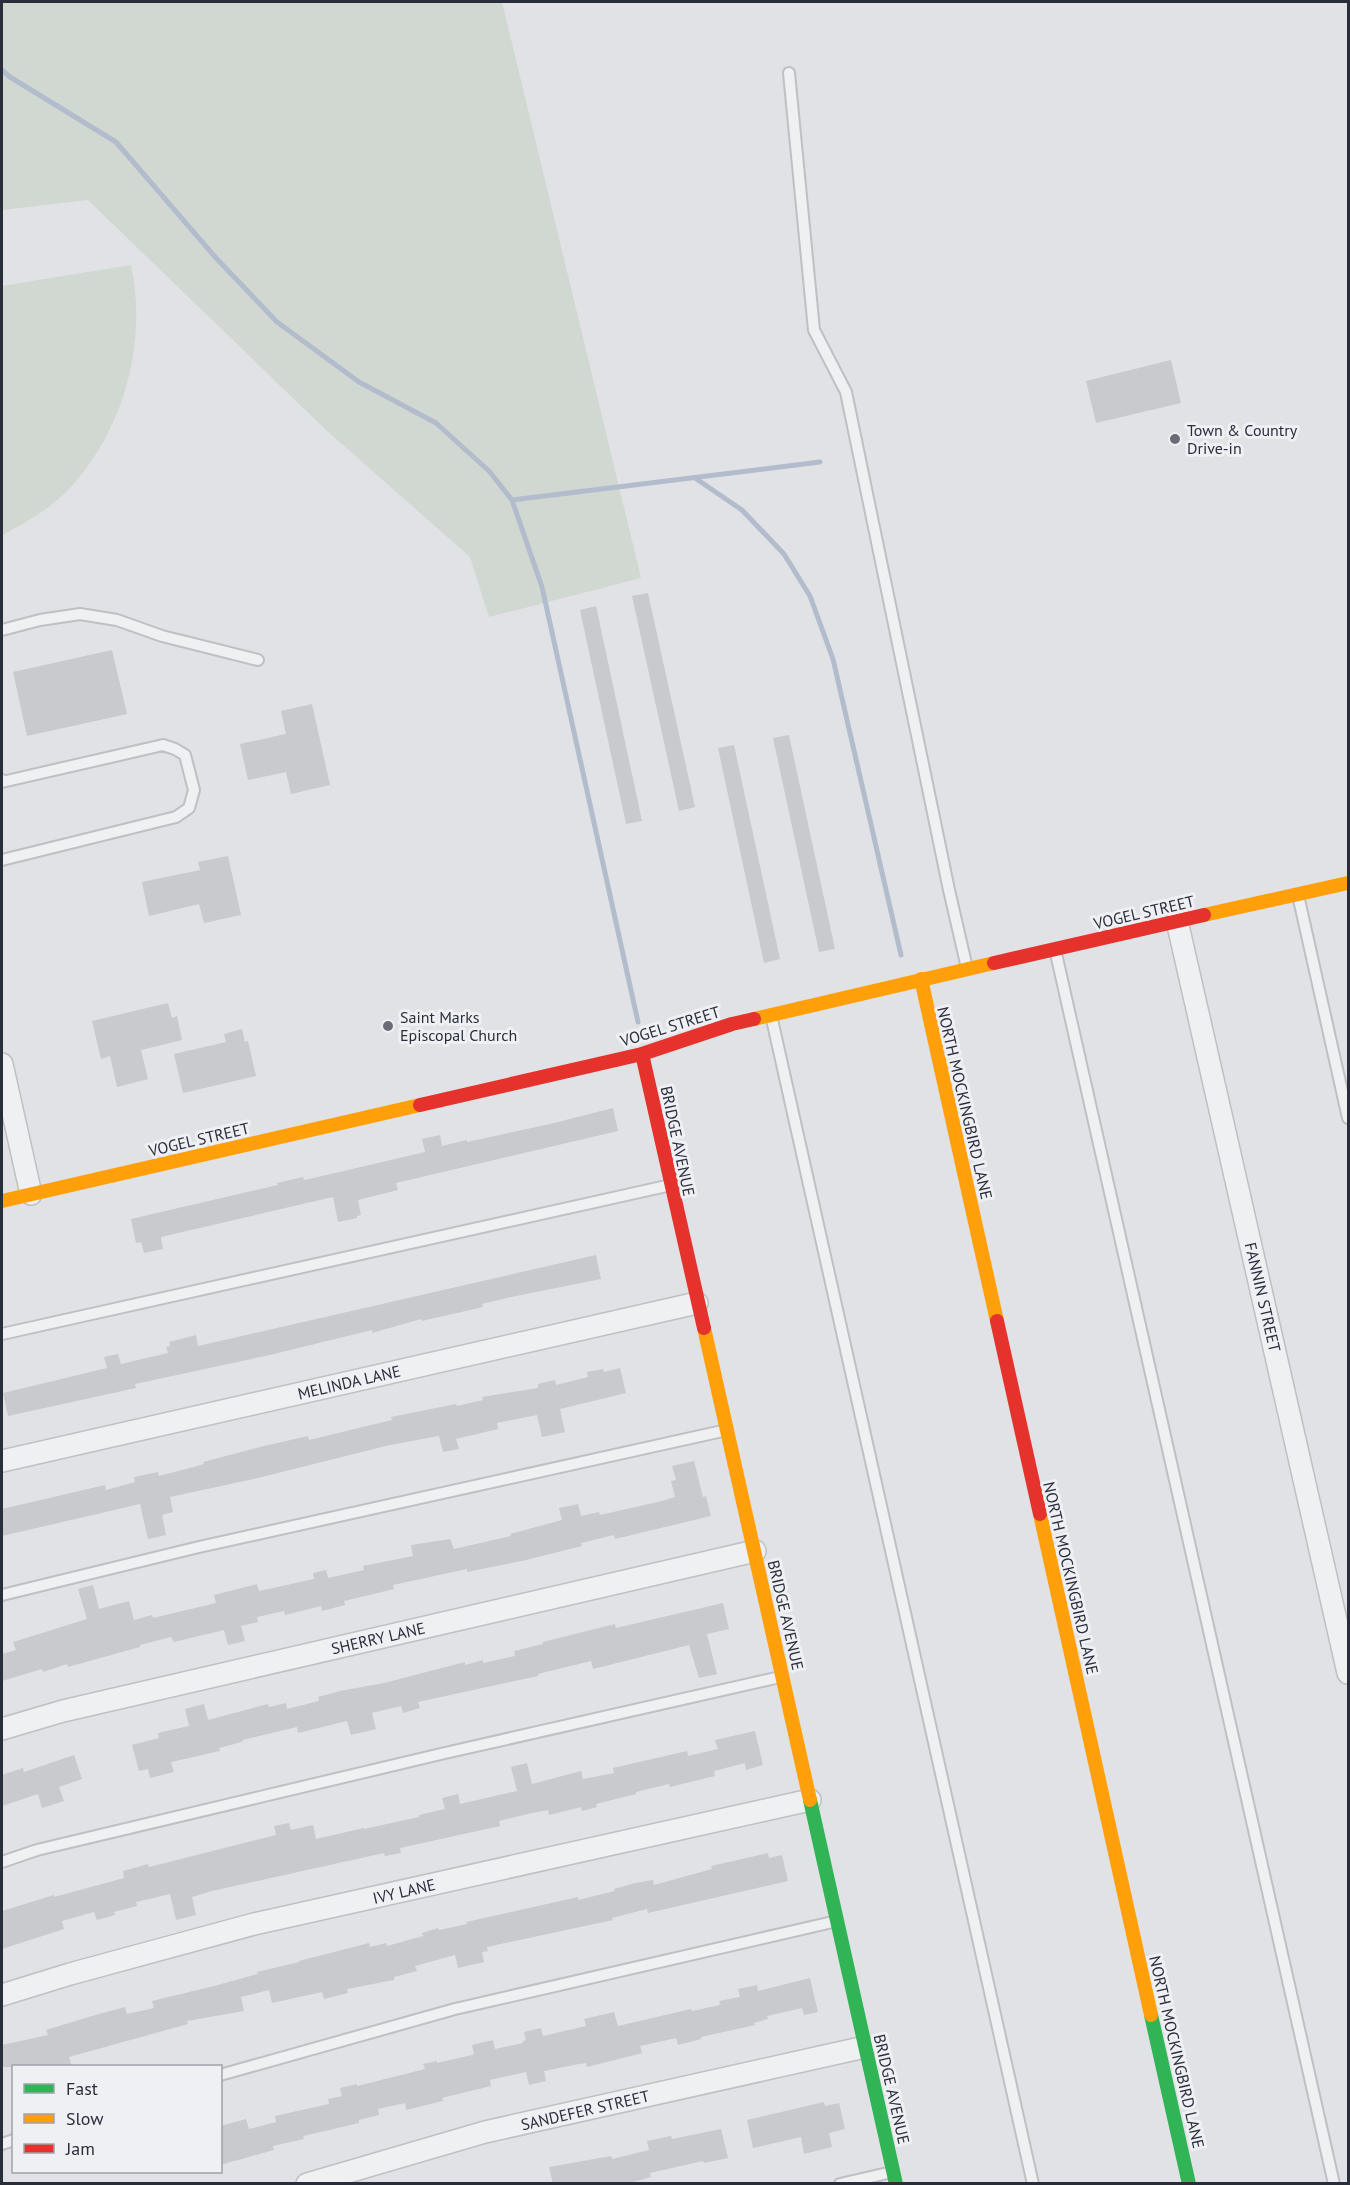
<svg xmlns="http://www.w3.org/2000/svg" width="1350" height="2185" font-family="'PT Sans',sans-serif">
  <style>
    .green { fill: #d0d8d1 }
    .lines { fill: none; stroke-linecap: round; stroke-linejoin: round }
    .stream { stroke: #b2bccc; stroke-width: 5 }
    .building { fill: #c9cacd }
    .lane-casing { stroke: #bec0c3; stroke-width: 14 }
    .street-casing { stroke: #bec0c3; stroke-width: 24 }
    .lane { stroke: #eff0f2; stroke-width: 10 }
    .street { stroke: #eff0f2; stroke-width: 21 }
    .fast { stroke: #30b455; stroke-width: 14 }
    .slow { stroke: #ff9f0a; stroke-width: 14 }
    .jam { stroke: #e5322d; stroke-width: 14 }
    .poi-dot { fill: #6a6d76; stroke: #eef0f4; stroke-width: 2 }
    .labels { text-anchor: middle; stroke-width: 6; stroke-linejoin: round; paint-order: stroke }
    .poi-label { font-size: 16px; fill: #2a2e3b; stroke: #eef0f4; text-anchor: start }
    .street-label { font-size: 16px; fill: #2a2e3b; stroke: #eef0f4 }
  </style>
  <rect width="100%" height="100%" fill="#e0e2e5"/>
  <g class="green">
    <polygon points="2,2 502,2 641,578 489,617 470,557 326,430 88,200 2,210"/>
    <path d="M131,265c17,78 -8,165 -61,223 -19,20 -44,35 -68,47v-249z"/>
  </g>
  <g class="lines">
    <g class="stream">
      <polyline points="2,70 10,77 116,142 216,258 277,322 359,382 436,423 489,471 512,500 542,587 638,1022"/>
      <polyline points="695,478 742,510 784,554 810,596 833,659 901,955"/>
      <polyline points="512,500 820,462"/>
    </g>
  </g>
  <g class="building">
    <polygon points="1171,360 1181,403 1096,423 1086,381"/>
    <polygon points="648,593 695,807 679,811 632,596"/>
    <polygon points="596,606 642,821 626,824 580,610"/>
    <polygon points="112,650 127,714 27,736 13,672"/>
    <polygon points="312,704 330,785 291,794 286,772 248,780 240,744 286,734 281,711"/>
    <polygon points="789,735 835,949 819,952 773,738"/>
    <polygon points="734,745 780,959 764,963 718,748"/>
    <polygon points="228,856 241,915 204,923 199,904 149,916 142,882 200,870 198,862"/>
    <polygon points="168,1003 172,1018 177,1016 182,1040 141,1050 148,1079 117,1087 110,1056 101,1059 92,1021"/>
    <polygon points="242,1029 245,1042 248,1041 256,1076 183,1093 174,1054 226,1042 224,1034"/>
    <polygon points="613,1108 618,1131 396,1183 398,1190 358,1200 361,1215 357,1216 357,1218 338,1222 333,1197 161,1237 163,1249 144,1253 141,1242 136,1243 131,1219 278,1185 277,1183 303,1177 304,1180 318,1177 425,1152 422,1139 440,1135 442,1146 467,1140 467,1142 550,1124"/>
    <polygon points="596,1255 601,1279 511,1297 482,1304 483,1307 422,1321 421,1319 372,1333 372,1330 274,1354 135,1384 136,1388 8,1416 3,1393 107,1368 104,1357 118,1354 121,1364 168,1353 166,1347 170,1346 169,1342 196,1335 198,1346"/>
    <polygon points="620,1368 626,1393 560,1409 565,1432 542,1437 537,1415 497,1423 498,1429 456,1439 459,1449 443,1452 439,1436 390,1445 258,1478 170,1497 173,1512 162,1515 166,1535 148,1539 140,1504 2,1536 2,1509 105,1485 106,1490 135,1482 134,1477 158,1472 159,1476 186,1469 204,1464 203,1462 260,1447 308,1436 309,1440 392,1420 391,1417 456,1404 457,1406 483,1400 482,1397 538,1388 538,1384 555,1380 556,1385 588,1377 587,1372 603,1369 604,1372"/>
    <polygon points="694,1461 703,1497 706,1496 711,1516 615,1539 614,1535 581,1543 582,1546 526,1560 467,1572 467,1569 393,1585 394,1589 344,1601 345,1605 322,1611 321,1606 285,1615 284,1611 257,1617 258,1622 241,1626 245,1641 228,1645 224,1630 174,1642 171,1637 140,1645 140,1647 68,1667 67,1664 43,1672 42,1669 2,1681 2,1654 16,1650 13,1642 87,1619 78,1589 93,1585 99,1609 129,1601 134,1620 152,1615 153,1618 216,1603 214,1595 257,1584 259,1591 314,1579 313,1573 326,1570 328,1578 364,1570 363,1566 413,1556 411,1545 450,1539 454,1549 511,1536 510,1534 562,1520 559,1508 578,1504 581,1516 599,1512 600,1515 662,1501 675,1497 671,1481 676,1480 672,1466"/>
    <polygon points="723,1603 729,1629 707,1634 717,1674 699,1678 689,1645 593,1669 591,1661 538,1674 538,1676 418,1702 420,1708 403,1713 401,1706 372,1713 376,1729 351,1735 347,1721 298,1733 297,1727 243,1740 242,1742 219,1748 220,1751 171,1762 174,1772 150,1778 148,1769 139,1771 132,1745 159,1738 158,1733 189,1726 185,1709 204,1704 208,1720 268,1704 269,1707 286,1703 287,1709 319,1701 318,1697 340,1691 384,1683 465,1662 465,1665 483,1660 483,1663 515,1656 514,1651 543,1644 543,1642 615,1624 616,1628"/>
    <polygon points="755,1731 763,1765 746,1770 745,1763 714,1771 715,1776 670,1787 669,1784 636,1792 636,1794 596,1804 597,1807 582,1811 581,1807 549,1815 548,1810 532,1813 499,1821 500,1826 400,1848 401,1853 385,1856 384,1853 212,1891 192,1897 196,1915 176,1920 170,1894 136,1902 137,1906 114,1912 115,1915 97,1920 94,1912 62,1921 64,1929 2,1949 2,1911 54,1895 54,1897 124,1878 123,1871 148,1864 149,1867 276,1835 274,1826 289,1823 291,1830 313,1825 316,1839 364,1828 364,1829 419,1817 419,1815 445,1809 442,1798 458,1794 460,1804 517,1791 511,1767 527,1763 532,1784 581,1771 583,1779 614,1773 613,1768 687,1751 688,1756 718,1749 715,1740"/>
    <polygon points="74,1755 82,1779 59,1787 64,1801 42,1808 38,1794 2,1806 2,1775 23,1768 24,1772"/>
    <polygon points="768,1853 769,1858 782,1855 788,1881 648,1913 647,1909 612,1918 613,1920 487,1947 488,1951 482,1952 484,1962 458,1968 455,1955 415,1966 417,1971 394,1977 394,1980 347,1989 348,1993 324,1999 322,1992 272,2003 269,1990 241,1997 244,2011 187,2021 188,2024 69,2057 72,2067 2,2067 2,2045 48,2035 46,2030 92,2016 125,2007 127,2014 154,2008 152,2001 214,1986 258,1974 257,1972 299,1962 299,1961 369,1943 370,1947 386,1943 387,1946 423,1936 422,1933 438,1928 439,1930 467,1924 466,1922 578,1897 578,1900 615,1891 614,1889 635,1883 653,1880 654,1885 712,1869 711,1866"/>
    <polygon points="810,1978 818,2012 804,2015 802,2008 767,2016 768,2019 754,2023 755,2025 701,2037 701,2039 678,2045 676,2038 640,2046 642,2053 639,2054 587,2067 586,2063 579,2064 544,2071 546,2081 529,2085 526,2072 490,2080 491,2086 442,2098 443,2101 406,2110 405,2103 378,2109 379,2115 359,2120 359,2123 303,2136 304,2139 273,2146 274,2150 220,2165 220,2126 246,2119 249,2129 276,2122 275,2116 329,2104 328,2099 342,2096 340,2088 357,2084 357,2086 425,2069 423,2064 437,2061 437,2063 472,2055 474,2054 472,2045 493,2040 495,2049 523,2043 523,2041 526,2040 524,2032 541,2028 543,2036 586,2026 584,2019 614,2012 618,2026 691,2009 692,2011 720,2005 719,2001 740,1997 738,1989 757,1985 758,1991"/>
    <polygon points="824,2102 825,2106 839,2103 845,2129 829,2133 832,2147 804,2154 801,2137 753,2148 747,2120"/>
    <polygon points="721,2129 728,2158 704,2163 703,2161 650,2173 651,2177 626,2184 553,2184 549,2167 611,2156 612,2159 649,2150 647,2141 671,2136 672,2139"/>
  </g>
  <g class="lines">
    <defs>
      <g id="lane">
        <polyline points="789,73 814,330 846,392 949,890 967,968"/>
        <polyline points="2,630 40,620 80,614 117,620 162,636 258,660"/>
        <polyline points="2,780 2,782 163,745 175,749 185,755 194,790 189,808 176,817 2,860"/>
        <polyline points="1298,895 1348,1118"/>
        <polyline points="1055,949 1334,2184"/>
        <polyline points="771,1015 1033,2184"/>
        <polyline points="2,1334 671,1185"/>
        <polyline points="2,1595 199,1547 727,1430"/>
        <polyline points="2,1862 37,1850 445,1753 780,1677"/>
        <polyline points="220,2075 455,2009 837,1921"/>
        <polyline points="2,2144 14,2140"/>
        <polyline points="840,2184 892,2172"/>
      </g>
      <g id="street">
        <polyline points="1177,921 1348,1673"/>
        <polyline points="2,1064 31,1194"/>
        <polyline points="2,1461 697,1303"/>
        <polyline points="2,1729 63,1711 755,1551"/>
        <polyline points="2,1995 70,1974 254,1924 810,1800"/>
        <polyline points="307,2184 485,2132 865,2047"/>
      </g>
    </defs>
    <use href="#lane" class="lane-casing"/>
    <use href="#street" class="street-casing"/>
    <use href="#lane" class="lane"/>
    <use href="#street" class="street"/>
    <g class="fast">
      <polyline points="810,1800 896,2184"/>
      <polyline points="1151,2015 1189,2184"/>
    </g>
    <g class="slow">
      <polyline points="1204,915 1348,883"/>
      <polyline points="921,979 997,1321"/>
      <polyline points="754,1019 994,963"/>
      <polyline points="2,1201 420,1105"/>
      <polyline points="704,1328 810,1800"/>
      <polyline points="1040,1514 1151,2015"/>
    </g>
    <g class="jam">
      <polyline points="994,963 1204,915"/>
      <polyline points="642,1054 704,1328"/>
      <polyline points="420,1105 642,1054 732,1024 754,1019"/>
      <polyline points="997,1321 1040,1514"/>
    </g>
  </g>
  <g class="poi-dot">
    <circle cx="1175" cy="439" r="6"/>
    <circle cx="388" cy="1026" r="6"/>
  </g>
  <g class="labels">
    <g class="poi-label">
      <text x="1187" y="436">Town &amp; Country<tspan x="1187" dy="18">Drive-in</tspan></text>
      <text x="400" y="1023">Saint Marks<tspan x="400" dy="18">Episcopal Church</tspan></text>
    </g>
    <g class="street-label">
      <text transform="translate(1144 912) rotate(-13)" y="6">VOGEL STREET</text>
      <text transform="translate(670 1026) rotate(-17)" y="6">VOGEL STREET</text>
      <text transform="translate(965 1103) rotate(77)" y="6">NORTH MOCKINGBIRD LANE</text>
      <text transform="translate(199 1139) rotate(-13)" y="6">VOGEL STREET</text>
      <text transform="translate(678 1141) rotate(78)" y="6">BRIDGE AVENUE</text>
      <text transform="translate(1263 1297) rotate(77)" y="6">FANNIN STREET</text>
      <text transform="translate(349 1382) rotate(-13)" y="6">MELINDA LANE</text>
      <text transform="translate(1071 1578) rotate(77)" y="6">NORTH MOCKINGBIRD LANE</text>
      <text transform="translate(786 1615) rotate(77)" y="6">BRIDGE AVENUE</text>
      <text transform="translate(378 1638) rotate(-13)" y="6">SHERRY LANE</text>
      <text transform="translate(404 1891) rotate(-13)" y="6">IVY LANE</text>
      <text transform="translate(1177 2052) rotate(77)" y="6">NORTH MOCKINGBIRD LANE</text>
      <text transform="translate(892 2089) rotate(77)" y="6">BRIDGE AVENUE</text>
      <text transform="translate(585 2110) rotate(-13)" y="6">SANDEFER STREET</text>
    </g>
  </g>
  <rect width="1350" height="2185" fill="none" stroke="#2a2e3b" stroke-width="6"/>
  <rect x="12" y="2065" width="210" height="108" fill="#eef0f4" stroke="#a0a2aa" stroke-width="1.5"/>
  <rect x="24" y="2084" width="30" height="9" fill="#30b455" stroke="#a0a2aa" stroke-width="1.5"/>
  <text x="66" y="2095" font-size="18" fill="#2a2e3b">Fast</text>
  <rect x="24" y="2114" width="30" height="9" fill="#ff9f0a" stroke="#a0a2aa" stroke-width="1.5"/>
  <text x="66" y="2125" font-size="18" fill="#2a2e3b">Slow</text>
  <rect x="24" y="2144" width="30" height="9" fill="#e5322d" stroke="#a0a2aa" stroke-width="1.5"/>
  <text x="66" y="2155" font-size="18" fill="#2a2e3b">Jam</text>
</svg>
